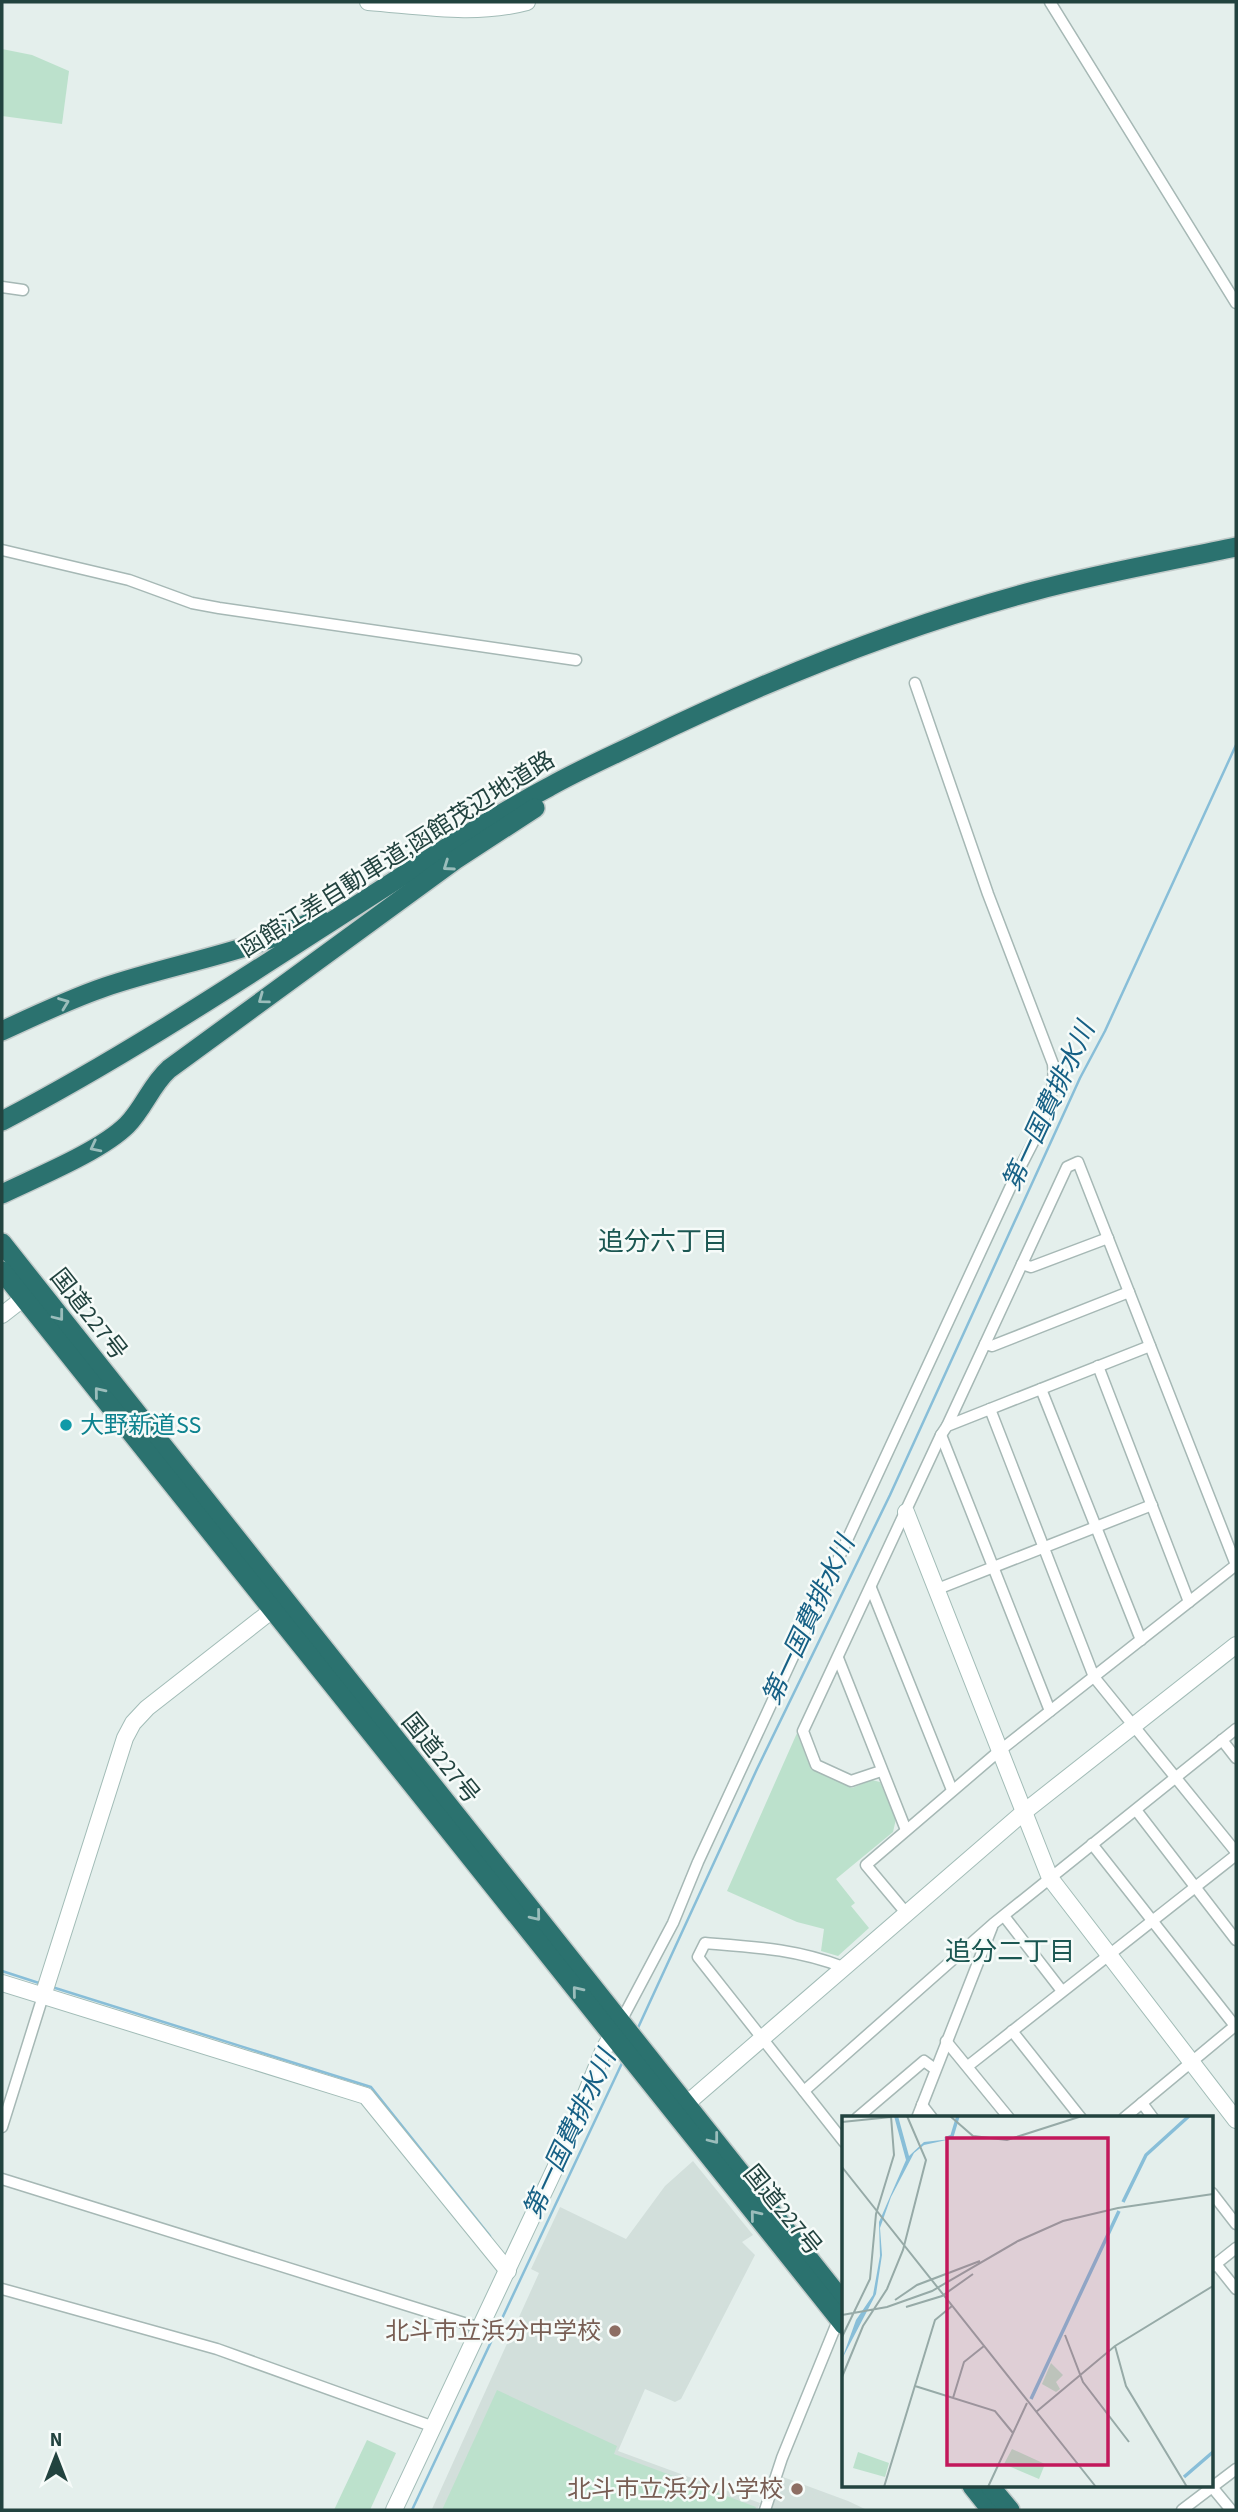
<svg xmlns="http://www.w3.org/2000/svg" width="1238" height="2512" font-family="'Source Sans 3','Noto Sans JP',sans-serif">
  <style>
    .built { fill: #d2dfdb }
    .park { fill: #bce1cc }
    .lines { fill: none; stroke-linecap: round; stroke-linejoin: round }
    .stream { stroke: #88bed8; stroke-width: 2.5 }
    .street-casing { stroke: #a6b8b5; stroke-width: 13 }
    .secondary-casing { stroke: #a2bcb7; stroke-width: 18 }
    .highway-casing { stroke: #c1cac9; stroke-width: 22 }
    .street { stroke: #fff; stroke-width: 10 }
    .secondary { stroke: #fff; stroke-width: 16 }
    .highway { stroke: #2b726f; stroke-width: 19 }
    .oneway { stroke: #9bbdbb }
    .culture-dot { fill: #0f9aa8; stroke: #f6fbf9; stroke-width: 2.5 }
    .education-dot { fill: #8d6e63; stroke: #f6fbf9; stroke-width: 2.5 }
    .labels { text-anchor: middle; stroke-width: 5; stroke-linejoin: round; paint-order: stroke }
    .street-label { font-size: 24px; fill: #22433f; stroke: #f6fbf9 }
    .culture-label { font-size: 24px; fill: #0d838f; stroke: #f6fbf9; text-anchor: start }
    .education-label { font-size: 24px; fill: #785e54; stroke: #f6fbf9; text-anchor: end }
    .water-label { font-size: 26px; font-style: italic; fill: #166085; stroke: #f6fbf9 }
    .neighbourhood-label { font-size: 26px; fill: #1b5752; stroke: #f6fbf9 }
    .inset-river { fill: none; stroke: #88bed8; stroke-width: 3.5 }
    .inset-road { fill: none; stroke: #96aaa7; stroke-width: 2 }
    .view { fill: #c2185b; fill-opacity: 0.15; stroke: #c2185b; stroke-width: 3.5 }
    .inset-edge { fill: none; stroke: #22433f; stroke-width: 3.5 }
  </style>
  <rect width="100%" height="100%" fill="#e4efec"/>
  <g class="built">
    <polygon points="693,2161 753,2235 742,2242 755,2255 681,2399 675,2402 645,2389 618,2451 760,2503 757,2510 432,2509 539,2273 531,2269 560,2207 626,2239 665,2186"/>
    <polygon points="783,2477 848,2501 867,2510 770,2510"/>
  </g>
  <g class="park">
    <polygon points="2,49 32,55 69,71 62,124 2,116"/>
    <polygon points="797,1733 811,1769 852,1788 872,1780 880,1782 896,1819 893,1832 836,1879 855,1903 851,1906 869,1928 838,1956 821,1951 824,1929 797,1922 727,1891"/>
    <polygon points="497,2390 617,2446 614,2454 756,2507 755,2510 442,2510"/>
    <polygon points="367,2440 396,2453 370,2510 334,2510"/>
  </g>
  <g class="lines">
    <g class="stream">
      <polyline points="2,1971 42,1984"/>
      <polyline points="52,1987 371,2087 490,2236"/>
      <polyline points="637,2030 757,1769 890,1495 1080,1078 1105,1031 1236,745"/>
      <polyline points="412,2510 623,2061"/>
    </g>
    <defs>
      <g id="street">
        <polyline points="1050,2 1236,303"/>
        <polyline points="2,287 23,290"/>
        <polyline points="2,550 129,580 192,603 219,608 576,660"/>
        <polyline points="1022,1264 1031,1267 1108,1238"/>
        <polyline points="985,1344 992,1346 1129,1292"/>
        <polyline points="1098,1366 1189,1602"/>
        <polyline points="1041,1389 1141,1640"/>
        <polyline points="990,1409 1150,1346"/>
        <polyline points="947,1426 1067,1167 1078,1162 1236,1565"/>
        <polyline points="941,1435 1050,1711"/>
        <polyline points="871,1588 952,1790"/>
        <polyline points="935,1590 1152,1505"/>
        <polyline points="838,1658 906,1830"/>
        <polyline points="1222,1740 1236,1758"/>
        <polyline points="881,1771 851,1781 816,1765 803,1731 941,1435 947,1426 990,1409 1094,1677 1236,1852"/>
        <polyline points="1136,1810 1236,1940"/>
        <polyline points="1092,1844 1235,2026"/>
        <polyline points="907,1914 866,1865 998,1752 1236,1565 1236,1567"/>
        <polyline points="1004,1916 1062,1991"/>
        <path d="M843,1967c-47,-18 -88,-20 -138,-24l-7,14 146,185"/>
        <path d="M620,2023l53,-100 25,-61 318,-687c18,-35 41,-70 37,-111l-65,-170 -73,-211"/>
        <polyline points="1012,2031 1081,2118"/>
        <polyline points="946,2041 1009,2118"/>
        <polyline points="968,2066 1236,1855"/>
        <polyline points="804,2091 993,1924 1236,1729"/>
        <polyline points="1142,2103 1153,2118"/>
        <polyline points="922,2105 932,2118"/>
        <polyline points="857,2118 924,2061 935,2069"/>
        <polyline points="917,2118 992,1927"/>
        <polyline points="1124,2118 1236,2025"/>
        <polyline points="2,2127 43,1996"/>
        <polyline points="2,2179 480,2328"/>
        <polyline points="1212,2193 1236,2224"/>
        <polyline points="1216,2264 1236,2289"/>
        <polyline points="1212,2267 1236,2248"/>
        <polyline points="2,2289 217,2349 434,2427"/>
        <polyline points="1212,2487 1231,2510"/>
        <polyline points="765,2510 782,2458 839,2318"/>
        <polyline points="1182,2510 1236,2469"/>
      </g>
      <g id="secondary">
        <path d="M368,2c53,4 107,14 159,0"/>
        <polyline points="2,1315 33,1291"/>
        <polyline points="906,1512 1050,1878 1236,2120"/>
        <polyline points="2,1983 366,2096 508,2271"/>
        <polyline points="43,1996 125,1738 133,1723 147,1708 280,1604"/>
        <polyline points="677,2112 1024,1812 1236,1645"/>
        <polyline points="394,2510 559,2160 604,2049 612,2035"/>
      </g>
      <g id="highway">
        <path d="M2,1031c34,-16 68,-32 103,-44 71,-24 147,-35 214,-69"/>
        <path d="M2,1121c136,-71 264,-158 394,-241 50,-32 100,-65 153,-93 30,-17 62,-31 93,-46 126,-61 256,-114 392,-150 67,-18 135,-30 202,-44"/>
        <path d="M2,1194c35,-17 99,-43 125,-69 17,-17 24,-40 42,-56l286,-209 80,-52"/>
        <polyline points="2,1243 844,2303"/>
        <polyline points="2,1271 844,2325"/>
        <polyline points="972,2486 991,2510"/>
        <polyline points="990,2486 1010,2510"/>
      </g>
    </defs>
    <use href="#street" class="street-casing"/>
    <use href="#secondary" class="secondary-casing"/>
    <use href="#highway" class="highway-casing"/>
    <use href="#street" class="street"/>
    <use href="#secondary" class="secondary"/>
    <use href="#highway" class="highway"/>
  </g>
  <defs><path id="oneway-chevron" d="M-2-3.5L2.5 0L-2 3.5" fill="none" stroke-width="1.6" stroke-linecap="round" stroke-linejoin="round" transform="scale(1.75)"/></defs>
  <g class="oneway">
    <use href="#oneway-chevron" transform="translate(448 866) rotate(145)"/>
    <use href="#oneway-chevron" transform="translate(263 999) rotate(144)"/>
    <use href="#oneway-chevron" transform="translate(64 1003) rotate(-21)"/>
    <use href="#oneway-chevron" transform="translate(95 1147) rotate(153)"/>
    <use href="#oneway-chevron" transform="translate(59 1316) rotate(52)"/>
    <use href="#oneway-chevron" transform="translate(99 1392) rotate(-129)"/>
    <use href="#oneway-chevron" transform="translate(536 1916) rotate(51)"/>
    <use href="#oneway-chevron" transform="translate(577 1991) rotate(-129)"/>
    <use href="#oneway-chevron" transform="translate(714 2139) rotate(52)"/>
    <use href="#oneway-chevron" transform="translate(755 2215) rotate(-129)"/>
  </g>
  <circle class="culture-dot" cx="66" cy="1425" r="7"/>
  <g class="education-dot">
    <circle cx="615" cy="2331" r="7"/>
    <circle cx="797" cy="2489" r="7"/>
  </g>
  <g class="labels">
    <g class="street-label">
      <text transform="translate(397 854) rotate(-32)" y="8">函館江差自動車道;函館茂辺地道路</text>
      <text transform="translate(89 1314) rotate(52)" y="8">国道227号</text>
      <text transform="translate(441 1758) rotate(51)" y="8">国道227号</text>
      <text transform="translate(783 2210) rotate(51)" y="8">国道227号</text>
    </g>
    <g class="culture-label">
      <text x="80" y="1433">大野新道SS</text>
    </g>
    <g class="education-label">
      <text x="601" y="2339">北斗市立浜分中学校</text>
      <text x="783" y="2497">北斗市立浜分小学校</text>
    </g>
    <g class="water-label">
      <text transform="translate(1048 1106) rotate(-65)" y="9">第一国費排水川</text>
      <text transform="translate(808 1620) rotate(-65)" y="9">第一国費排水川</text>
      <text transform="translate(569 2134) rotate(-65)" y="9">第一国費排水川</text>
    </g>
    <g class="neighbourhood-label">
      <text x="663" y="1250">追分六丁目</text>
      <text x="1010" y="1960">追分二丁目</text>
    </g>
  </g>
  <g transform="translate(842 2116)">
    <rect width="371" height="371" fill="#e4efec"/>
    <path d="M209,247l12,12 -7,7 4,7 -4,3 -14,-8zM170,333l33,15 -6,15 -35,-15zM16,336l31,11 -4,14 -32,-9z" fill="#bce1cc"/>
    <path d="M52,0h4l11,40 15,-14 27,-3 -27,6 -10,8 -23,44 -11,31 2,27 -6,39 -34,65 14,-39 17,-25 7,-39 -1,-34 27,-62z" fill="#88bed8"/>
    <path class="inset-river" d="M103,23l7,-3 6,-20M281,86l23,-47 43,-39M189,283l88,-188M342,361l29,-25"/>
    <path class="inset-road" d="M108,0l23,20 34,4 75,-24M0,6l49,-5M0,51l254,320M53,184l22,-15 63,-24M64,191l36,-11 31,-22M0,199l45,-8 45,-16 86,-50 45,-20 55,-13 95,-14M223,219l18,47 46,60M0,221l28,-58 6,-65 18,-59 -3,-39M273,230l11,40 61,101M0,261l21,-51 24,-37 16,-39 23,-90 -19,-44M73,270l80,25 18,22M111,282l11,-36 20,-16M194,296l79,-66 98,-60M42,371l51,-167 17,-14M146,371l39,-84"/>
    <path class="view" d="M105,22h161v327h-161z"/>
    <rect width="371" height="371" class="inset-edge"/>
  </g>
  <rect width="1238" height="2512" fill="none" stroke="#22433f" stroke-width="7"/>
  <g transform="translate(56 2456)" stroke="#f6fbf9" stroke-width="5" paint-order="stroke">
  <path d="M0-5L12 26L0 18L-12 26Z" fill="#22433f"/>
  <text y="-10" font-size="19" font-weight="bold" text-anchor="middle" fill="#22433f">N</text>
  </g>
</svg>
